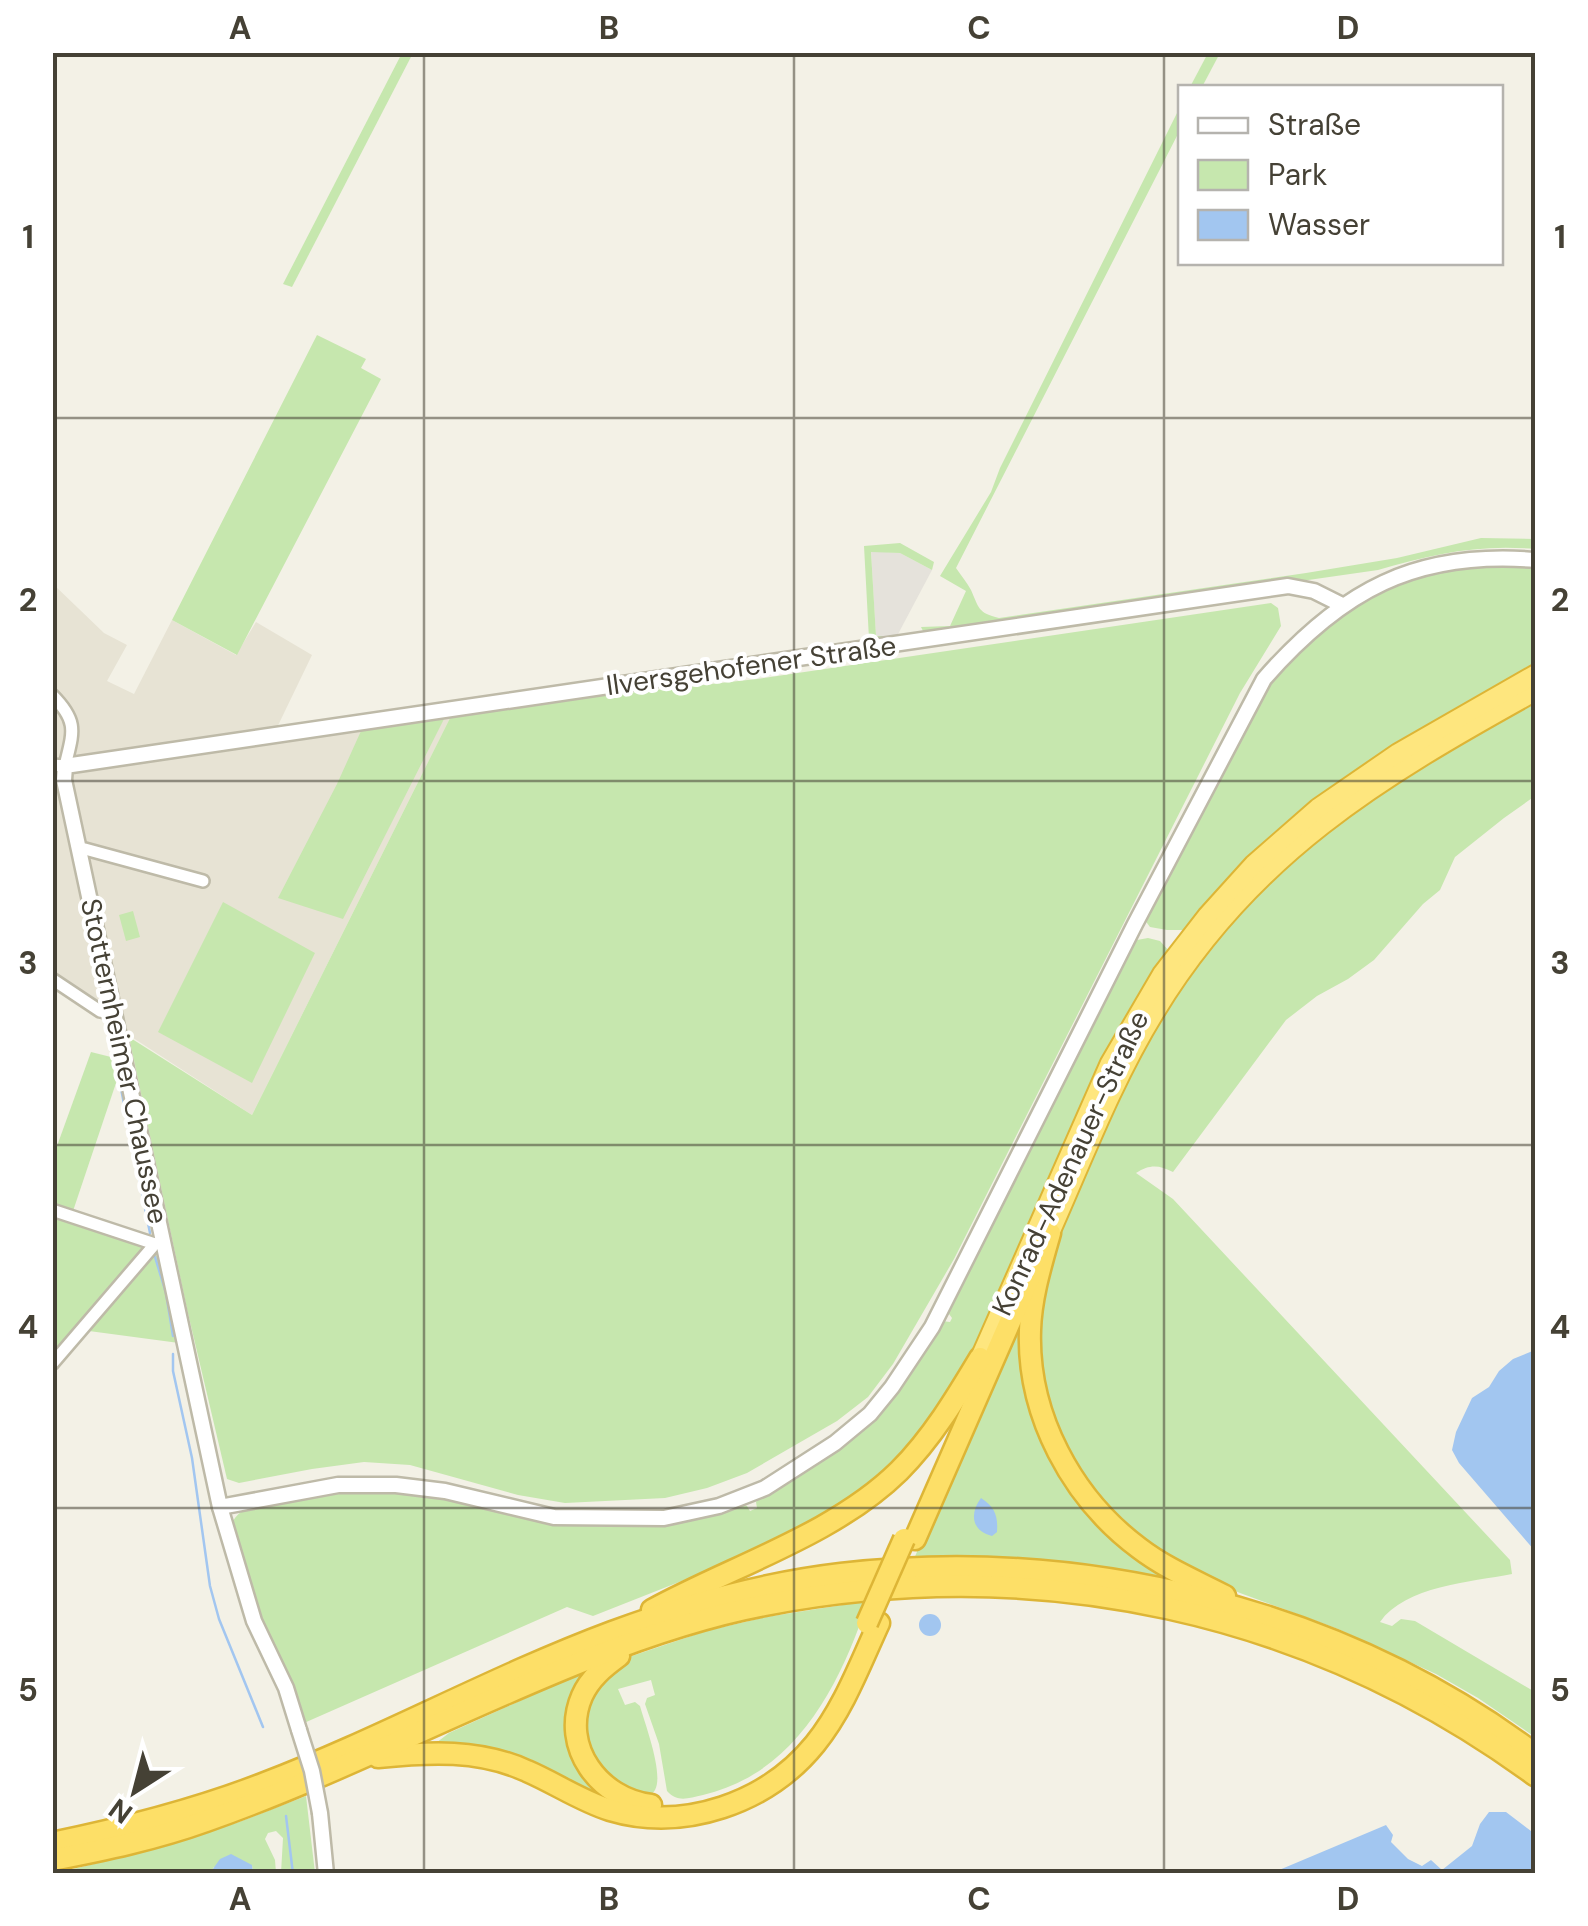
<svg xmlns="http://www.w3.org/2000/svg" width="1588" height="1926" font-family="'DM Sans',sans-serif">
  <style>
    .residential { fill: #e7e3d4 }
    .industrial { fill: #e5e2db }
    .green { fill: #c6e7ae }
    .water { fill: #a2c6f0 }
    .lines { fill: none; stroke-linecap: round; stroke-linejoin: round }
    .stream { stroke: #a2c6f0; stroke-width: 2.5 }
    .minor-casing { stroke: #bebaa8; stroke-width: 16 }
    .tertiary-casing { stroke: #bebaa8; stroke-width: 19 }
    .trunk-casing { stroke: #ddb536; stroke-width: 22 }
    .motorway-casing { stroke: #ddb536; stroke-width: 25 }
    .minor { stroke: #fff; stroke-width: 11 }
    .tertiary { stroke: #fff; stroke-width: 14 }
    .trunk { stroke: #fee67e; stroke-width: 18 }
    .motorway { stroke: #fddf67; stroke-width: 20 }
    .tertiary-bridge-casing { stroke: #bebaa8; stroke-width: 19; stroke-linecap: butt }
    .motorway-bridge-casing { stroke: #ddb536; stroke-width: 25; stroke-linecap: butt }
    .tertiary-bridge { stroke: #fff; stroke-width: 14 }
    .motorway-bridge { stroke: #fddf67; stroke-width: 20 }
    .grid { fill: none; stroke: #454135; stroke-width: 2.5; stroke-opacity: 0.55 }
    .labels { text-anchor: middle; stroke-width: 8; stroke-linejoin: round; paint-order: stroke }
    .street-label { font-size: 28px; fill: #454135; stroke: #fff }
    .neatline { fill: none; stroke: #454135; stroke-width: 4 }
    .grid-label { font-size: 32px; text-anchor: middle; font-weight: bold; fill: #454135 }
  </style>
  <rect width="100%" height="100%" fill="#f3f1e6"/>
  <polygon class="residential" points="52,583 104,633 127,645 107,681 134,694 172,620 236,655 256,622 312,655 271,740 453,712 252,1115 53,986"/>
  <polygon class="industrial" points="871,551 900,553 932,570 897,636 876,637"/>
  <g class="green">
    <polygon points="402,53 413,53 292,287 283,284"/>
    <polygon points="1208,53 1220,53 1202,87 1190,87"/>
    <path d="M1180,107v23l-224,438c5,7 11,15 15,22 8,18 7,23 28,28l307,-45 91,-15 84,-20 54,1v10c-57,-5 -102,5 -157,21l-453,65 -4,-8 29,-1 16,-35 -26,-15 51,-84 9,-24z"/>
    <polygon points="317,335 366,359 361,368 381,379 237,655 172,620"/>
    <polygon points="900,543 934,562 932,570 900,553 871,552 876,636 897,636 895,638 869,639 864,546"/>
    <polygon points="1493,564 1535,565 1535,669 1247,862 1185,930 1167,930 1150,927 1144,919 1233,743 1275,673 1338,614 1373,593 1410,579 1453,567"/>
    <polygon points="1271,603 1278,608 1281,626 1240,693 954,1259 893,1364 868,1397 837,1421 747,1473 707,1488 665,1498 565,1503 518,1495 410,1465 364,1462 312,1469 239,1483 227,1479 187,1309 129,1037 252,1115 453,712 757,679"/>
    <path d="M1535,697v99l-31,22 -49,39 -15,33 -17,14 -49,56 -26,19 -31,17 -31,24 -113,152c-14,-7 -23,-8 -37,1l37,26 337,361 2,14c-41,8 -107,12 -132,48l12,4 9,-7 14,2 120,71v45l-57,-39 -42,-24 -98,-45 -98,-36 -60,-27 -44,-30 -56,-58 -35,-80 -7,-48v-39l12,-56 71,-169 62,-106 65,-80 106,-94z"/>
    <polygon points="444,719 343,919 278,898 337,784 361,731"/>
    <polygon points="223,902 315,953 252,1083 158,1032"/>
    <polygon points="133,911 140,937 126,941 119,915"/>
    <path d="M1148,938l12,3 9,10 -193,399 -55,87 -62,59 -86,49 -180,71 -26,-9 -263,116 -38,-84 -35,-114c8,-19 26,-19 44,-24 57,-13 116,-15 174,-4 47,9 93,27 142,29 54,2 98,-10 150,-22l6,2 3,5 7,-3 -1,-6 5,-7 71,-42 110,-132 8,1 2,-4 -6,-8 184,-365 7,-5z"/>
    <polygon points="91,1052 111,1057 116,1083 73,1211 53,1204 53,1157"/>
    <polygon points="53,1216 138,1244 141,1247 141,1253 53,1355"/>
    <polygon points="155,1254 162,1261 179,1343 89,1331"/>
    <polygon points="1030,1292 1026,1324 1059,1465 1185,1583 1069,1563 989,1557 914,1559 971,1421"/>
    <path d="M868,1601c-28,85 -72,172 -165,194 -15,3 -25,8 -36,-4l-8,-47 -14,-40 2,-6 8,-3 -4,-15 -33,9 7,16 10,-3 5,4c5,18 24,68 15,84 -3,5 -8,7 -13,9l-36,-16 -23,-39 6,-48 37,-38 80,-27 60,-14z"/>
    <polygon points="581,1673 584,1679 579,1769 602,1797 498,1750 436,1743 449,1733"/>
    <polygon points="306,1796 315,1873 281,1873 283,1838 276,1831 268,1833 265,1839 275,1860 276,1873 253,1873 252,1865 214,1867 210,1873 53,1874 163,1847 239,1822"/>
  </g>
  <g class="water">
    <polygon points="1535,1350 1535,1551 1459,1463 1452,1450 1456,1432 1472,1398 1489,1387 1499,1371 1513,1359"/>
    <path d="M981,1498c14,9 17,18 16,34l-5,4c-20,-5 -23,-22 -11,-38z"/>
    <circle cx="930" cy="1625" r="11"/>
    <polygon points="1489,1812 1506,1812 1535,1834 1535,1873 1272,1873 1386,1825 1393,1835 1391,1842 1408,1859 1422,1866 1431,1860 1442,1870 1472,1846 1480,1824"/>
    <polygon points="231,1854 252,1865 253,1873 210,1873 220,1859"/>
  </g>
  <g class="lines">
    <g class="stream">
      <polyline points="52,972 104,1006"/>
      <polyline points="108,1024 150,1233"/>
      <polyline points="155,1257 166,1293 173,1336"/>
      <polyline points="173,1354 173,1371 192,1458 210,1586 219,1619 263,1727"/>
      <polyline points="286,1816 293,1874"/>
    </g>
    <defs>
      <g id="minor">
        <path d="M52,695c27,27 21,37 13,71l-13,-1"/>
        <polyline points="79,850 85,849 203,881"/>
        <polyline points="52,979 100,1011 115,1014"/>
        <polyline points="52,1210 155,1244"/>
        <polyline points="52,1364 155,1244 164,1243"/>
      </g>
      <g id="tertiary">
        <path d="M220,1507l118,-22h58l49,6 109,26 110,1 55,-12 46,-18 70,-45 35,-29 22,-27 40,-60 203,-403 129,-245c77,-88 151,-129 272,-119"/>
        <polyline points="299,1730 286,1688 254,1621 220,1507 64,780 65,766 1288,586 1314,591 1342,605"/>
        <polyline points="320,1813 326,1874"/>
      </g>
      <g id="trunk">
        <path d="M1050,1233c33,-74 62,-151 105,-221 96,-158 224,-234 381,-321"/>
        <polyline points="980,1358 1110,1063 1162,974 1207,916 1254,864 1318,808 1398,753 1536,674"/>
      </g>
      <g id="motorway">
        <path d="M1050,1233c-9,32 -19,64 -20,97 -3,85 42,168 109,218 26,20 57,33 86,48"/>
        <polyline points="915,1539 1030,1276"/>
        <path d="M652,1610c80,-44 182,-75 247,-139 33,-33 57,-73 81,-113"/>
        <path d="M619,1656c-15,11 -29,22 -37,40 -22,51 18,103 69,109"/>
        <path d="M378,1757c51,-5 101,-8 149,14 28,12 54,30 83,39 74,22 157,-7 205,-66 29,-36 45,-80 64,-121"/>
        <path d="M52,1843c73,-15 144,-33 213,-60 118,-45 229,-107 347,-151 73,-27 152,-49 229,-58 241,-28 500,34 695,181"/>
        <path d="M52,1860c52,-10 104,-21 154,-39 131,-46 255,-112 385,-163 56,-22 115,-42 174,-53 274,-53 545,5 771,171"/>
      </g>
    </defs>
    <use href="#minor" class="minor-casing"/>
    <use href="#tertiary" class="tertiary-casing"/>
    <use href="#trunk" class="trunk-casing"/>
    <use href="#motorway" class="motorway-casing"/>
    <use href="#minor" class="minor"/>
    <use href="#tertiary" class="tertiary"/>
    <use href="#trunk" class="trunk"/>
    <use href="#motorway" class="motorway"/>
    <defs>
      <polyline id="tertiary-bridge" points="299,1730 312,1771 320,1813"/>
      <polyline id="motorway-bridge" points="867,1623 904,1539"/>
    </defs>
    <use href="#tertiary-bridge" class="tertiary-bridge-casing"/>
    <use href="#motorway-bridge" class="motorway-bridge-casing"/>
    <use href="#tertiary-bridge" class="tertiary-bridge"/>
    <use href="#motorway-bridge" class="motorway-bridge"/>
  </g>
  <path class="grid" d="M424,52v1822M794,52v1822M1164,52v1822M52,418h1484M52,781h1484M52,1145h1484M52,1508h1484"/>
  <g class="labels">
    <g class="street-label">
      <text transform="translate(751 665) rotate(-8)" y="10">Ilversgehofener Straße</text>
      <text transform="translate(125 1061) rotate(78)" y="10">Stotternheimer Chaussee</text>
      <text transform="translate(1070 1163) rotate(-65)" y="10">Konrad-Adenauer-Straße</text>
    </g>
  </g>
  <rect width="1588" height="1926" fill="none" stroke="#ffffff" stroke-width="110"/>
  <rect x="1178" y="85" width="325" height="180" fill="#ffffff" stroke="#b5b3ae" stroke-width="2.5"/>
  <rect x="1198" y="118" width="50" height="15" fill="#ffffff" stroke="#b5b3ae" stroke-width="2.5"/>
  <text x="1268" y="135" font-size="30" fill="#454135">Straße</text>
  <rect x="1198" y="160" width="50" height="30" fill="#c6e7ae" stroke="#b5b3ae" stroke-width="2.5"/>
  <text x="1268" y="185" font-size="30" fill="#454135">Park</text>
  <rect x="1198" y="210" width="50" height="30" fill="#a2c6f0" stroke="#b5b3ae" stroke-width="2.5"/>
  <text x="1268" y="235" font-size="30" fill="#454135">Wasser</text>
  <g transform="translate(135 1791) rotate(216)" stroke="#ffffff" stroke-width="8" paint-order="stroke">
  <path d="M0-8L18 38L0 25L-18 38Z" fill="#454135"/>
  <text y="-15" font-size="28" font-weight="bold" text-anchor="middle" fill="#454135">N</text>
  </g>
  <rect x="55" y="55" width="1478" height="1816" class="neatline"/>
  <g class="grid-label">
    <text x="240" y="39">A</text>
    <text x="609" y="39">B</text>
    <text x="979" y="39">C</text>
    <text x="1348" y="39">D</text>
    <text x="28" y="248">1</text>
    <text x="1560" y="248">1</text>
    <text x="28" y="611">2</text>
    <text x="1560" y="611">2</text>
    <text x="28" y="974">3</text>
    <text x="1560" y="974">3</text>
    <text x="28" y="1338">4</text>
    <text x="1560" y="1338">4</text>
    <text x="28" y="1701">5</text>
    <text x="1560" y="1701">5</text>
    <text x="240" y="1910">A</text>
    <text x="609" y="1910">B</text>
    <text x="979" y="1910">C</text>
    <text x="1348" y="1910">D</text>
  </g>
</svg>
